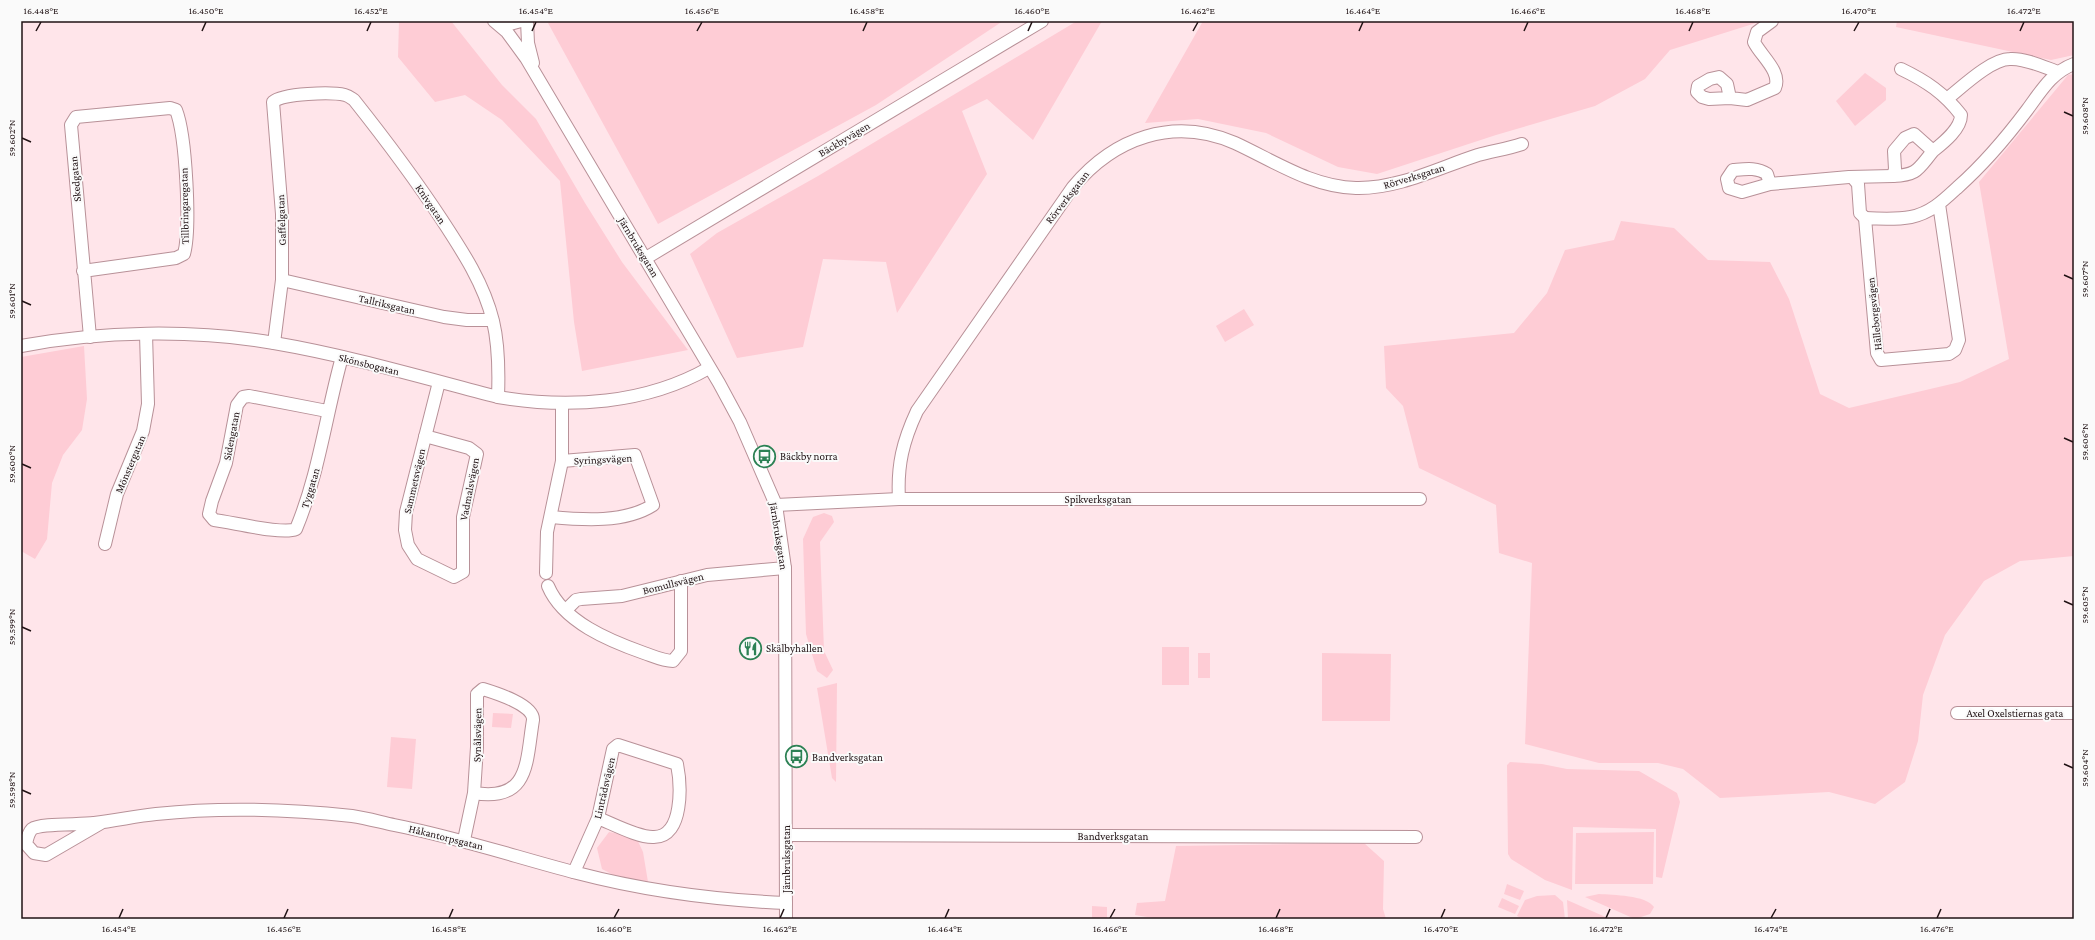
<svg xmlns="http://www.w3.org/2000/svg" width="2095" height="940" font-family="'Crimson Pro',serif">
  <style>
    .green { fill: #feccd5 }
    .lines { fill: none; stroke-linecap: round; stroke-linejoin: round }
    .minor-casing { stroke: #b89198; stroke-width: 14 }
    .minor { stroke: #fff; stroke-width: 12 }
    .ticks { fill: none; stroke: #201214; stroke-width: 1.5 }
    .labels { text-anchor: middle; stroke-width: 4; stroke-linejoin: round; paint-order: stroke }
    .street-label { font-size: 11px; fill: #201214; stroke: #fafafa }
    .poi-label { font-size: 11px; fill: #201214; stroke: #fafafa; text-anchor: start }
    .neatline { fill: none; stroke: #201214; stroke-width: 1.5 }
    .ticks-label { font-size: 10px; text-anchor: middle; fill: #201214 }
  </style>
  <rect width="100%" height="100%" fill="#ffe5ea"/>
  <g class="green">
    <polygon points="399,21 451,21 502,85 536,119 585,203 622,262 688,350 582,371 574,322 560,181 502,120 465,95 435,102 398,57"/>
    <polygon points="550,21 1003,21 876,105 658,224 548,23"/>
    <polygon points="1077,21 1102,21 1033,140 987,99 962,111 987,174 897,313 886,262 823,259 803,347 737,358 690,254 717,233 818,176"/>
    <polygon points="1203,21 1757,21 1756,23 1670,50 1645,79 1595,106 1496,135 1377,174 1338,167 1266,133 1198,119 1145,123"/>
    <polygon points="1897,21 2074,21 2074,55 2051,60 1896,27"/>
    <polygon points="1865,73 1886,88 1886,100 1855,126 1836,101"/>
    <polygon points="2074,74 2074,556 2020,561 1984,581 1945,635 1923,695 1918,741 1905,782 1875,804 1829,792 1720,798 1683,769 1658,763 1599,763 1525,744 1532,563 1499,553 1496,505 1419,468 1403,406 1386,388 1384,346 1514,333 1547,293 1565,250 1614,240 1621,221 1674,228 1708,260 1770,262 1789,299 1820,394 1849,408 1960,382 2009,359 1979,182 2068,75"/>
    <polygon points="1244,309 1254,325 1225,342 1216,326"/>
    <polygon points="84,346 87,399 82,430 63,455 52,483 47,539 35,559 21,551 21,357"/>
    <polygon points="824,513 832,516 834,522 820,542 824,651 833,670 827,678 817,671 806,634 803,539 813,517"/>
    <rect x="1162" y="647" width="27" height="38"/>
    <rect x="1198" y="653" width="12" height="25"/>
    <polygon points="1322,653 1391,654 1390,721 1322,721"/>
    <polygon points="837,683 836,782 832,778 817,688"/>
    <polygon points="493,713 513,714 511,728 492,727"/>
    <polygon points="391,737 416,739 412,789 387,787"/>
    <polygon points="1510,762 1542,764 1567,769 1639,771 1677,793 1680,802 1662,878 1656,877 1656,829 1573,827 1572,890 1545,880 1511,859 1508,854 1507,765"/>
    <polygon points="609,832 636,837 643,852 648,882 619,878 602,869 597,848"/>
    <polygon points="1654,832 1653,884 1575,884 1576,833"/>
    <polygon points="1364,843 1384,861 1383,909 1386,919 1159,919 1135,915 1137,903 1165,901 1176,846"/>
    <polygon points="1507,884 1524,891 1520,900 1504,894"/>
    <path d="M1599,894c14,1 47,1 55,13l-4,7 -15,5 -50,-22z"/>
    <polygon points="1555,895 1563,902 1565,919 1523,919 1517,916 1525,900 1537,896"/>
    <polygon points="1502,898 1519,906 1515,914 1498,907"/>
    <polygon points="1567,900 1610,919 1568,919"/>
    <polygon points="1092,906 1107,907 1107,919 1092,919"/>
  </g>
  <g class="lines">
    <defs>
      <g id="minor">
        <polyline points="494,21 507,32 526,58 719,383 740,422 776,505 785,568 786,919"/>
        <polyline points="496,21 510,24 521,21"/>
        <polyline points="527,21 528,43 533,63"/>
        <path d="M1901,69c25,12 43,24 60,46 0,14 -18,28 -28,36l-19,-17 -9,4 -11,13 1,18 -2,7c25,-1 25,-7 40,-25"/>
        <path d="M1730,98l-3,-14 -8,-7 -9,2 -12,7 -1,6 5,5 7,2 21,-1 17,2 28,-12c7,-16 -14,-32 -21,-46l3,-10 15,-11"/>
        <path d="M1948,98c14,-11 43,-39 62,-39 15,-1 34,8 48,13"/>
        <polyline points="1853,178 1858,184 1860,213 1865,218"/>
        <path d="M1770,184l-3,-10c-10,-7 -22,-5 -34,-4l-6,9 2,9 13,4 28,-8 79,-7 44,-1"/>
        <path d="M1939,204l20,136 -4,10 -6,4 -68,6 -4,-7 -12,-135c15,1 30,2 46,-1 20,-4 33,-17 47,-30 27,-24 48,-49 69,-77 14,-19 25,-38 47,-46"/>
        <polyline points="646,258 1042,21"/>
        <path d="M83,271l93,-13 8,-4c7,-26 2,-119 -8,-144l-6,-2 -94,9 -5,8 19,212"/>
        <polyline points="282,280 444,317 467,320 492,320"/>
        <path d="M274,343l8,-63v-66l-9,-112c10,-9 59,-10 72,-7 4,1 6,3 9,5 31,39 61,79 88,120 21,32 42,64 51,101 6,25 6,50 5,76"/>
        <path d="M21,346c79,-15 173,-17 253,-3 76,13 150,35 224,54 71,12 148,7 211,-29"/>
        <path d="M327,411l-78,-15 -6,1 -6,8 -11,58 -14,38 -3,13 5,6c18,2 68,15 82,9 23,-55 30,-115 46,-172"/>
        <polyline points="425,436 469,448 477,454 463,517 463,572 454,577 417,559 408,545 405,530 406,512 439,382"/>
        <path d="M899,499c-2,-34 4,-58 18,-88l156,-224c41,-49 100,-71 162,-44 39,18 77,44 121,45 42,1 82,-20 122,-33 14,-4 29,-6 44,-11"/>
        <polyline points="776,505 899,499 1420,499"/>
        <path d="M551,517c32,3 74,6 102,-12l-18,-50 -73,6"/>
        <polyline points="105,544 117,494 143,431 148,404 146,334"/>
        <polyline points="546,573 547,532 562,461 562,403"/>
        <path d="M548,586c15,36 62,55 96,67 9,3 19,8 29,8l8,-10v-70"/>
        <polyline points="566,610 576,600 581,599 622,596 707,575 785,568"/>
        <polyline points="1957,713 2074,713"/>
        <path d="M101,823l-55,32 -12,-2 -8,-9c1,-5 2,-11 6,-15 8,-6 49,-4 62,-6 21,-2 41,-7 62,-9 65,-7 131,-5 196,2 14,2 28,6 42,9 62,12 122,32 183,48 69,18 138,27 209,30"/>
        <polyline points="787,835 1416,837"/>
        <path d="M464,840l10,-47 3,-46v-53l6,-5c13,4 51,16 50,31 -7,42 -3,82 -59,73"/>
        <path d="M574,872l24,-54 15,-69 5,-4 59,19c4,20 7,73 -23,73 -15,1 -41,-13 -56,-19"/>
      </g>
    </defs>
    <use href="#minor" class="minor-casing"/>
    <use href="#minor" class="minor"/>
  </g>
  <path class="ticks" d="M36,31l5,-9M202,31l4,-9M367,31l4,-9M532,31l4,-9M697,31l5,-9M863,31l4,-9M1028,31l4,-9M1193,31l5,-9M1359,31l4,-9M1524,31l4,-9M1689,31l4,-9M1854,31l5,-9M2020,31l4,-9M2064,112l9,4M22,138l9,4M2064,275l9,4M22,301l9,4M2064,438l9,4M22,464l9,4M2064,601l9,4M22,627l9,4M2064,764l9,4M22,790l9,4M119,918l4,-9M284,918l4,-9M449,918l4,-9M614,918l5,-9M780,918l4,-9M945,918l4,-9M1110,918l5,-9M1276,918l4,-9M1441,918l4,-9M1606,918l4,-9M1771,918l5,-9M1937,918l4,-9"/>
  <defs>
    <symbol id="bus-ring" viewBox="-11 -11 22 22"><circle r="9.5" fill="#fafafa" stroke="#2c8154" stroke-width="1.5"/><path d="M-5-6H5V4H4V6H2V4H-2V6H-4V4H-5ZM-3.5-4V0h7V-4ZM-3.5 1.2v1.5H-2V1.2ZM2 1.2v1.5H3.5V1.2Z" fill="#2c8154"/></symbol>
    <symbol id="restaurant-ring" viewBox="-11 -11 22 22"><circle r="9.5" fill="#fafafa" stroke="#2c8154" stroke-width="1.5"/><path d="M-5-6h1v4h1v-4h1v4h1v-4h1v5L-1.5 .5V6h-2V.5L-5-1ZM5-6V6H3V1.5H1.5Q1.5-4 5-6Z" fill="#2c8154"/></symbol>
  </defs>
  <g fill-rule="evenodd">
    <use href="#bus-ring" x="752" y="444" width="25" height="25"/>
    <use href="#restaurant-ring" x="738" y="636" width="25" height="25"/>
    <use href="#bus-ring" x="784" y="744" width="25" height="25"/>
  </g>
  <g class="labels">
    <g class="street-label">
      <text transform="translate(844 139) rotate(-31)" y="4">Bäckbyvägen</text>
      <text transform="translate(1414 176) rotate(-17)" y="4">Rörverksgatan</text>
      <text transform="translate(75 179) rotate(-95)" y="4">Skedgatan</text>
      <text transform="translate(1067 197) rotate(-52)" y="4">Rörverksgatan</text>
      <text transform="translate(431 204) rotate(56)" y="4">Knivgatan</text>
      <text transform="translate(184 206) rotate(-91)" y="4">Tillbringaregatan</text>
      <text transform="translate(281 220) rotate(-92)" y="4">Gaffelgatan</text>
      <text transform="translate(639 247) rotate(59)" y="4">Järnbruksgatan</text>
      <text transform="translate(387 304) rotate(13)" y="4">Tallriksgatan</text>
      <text transform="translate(1874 314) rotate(-96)" y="4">Hälleborgsvägen</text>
      <text transform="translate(369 364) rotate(14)" y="4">Skönsbogatan</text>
      <text transform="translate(231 436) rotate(-79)" y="4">Sidengatan</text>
      <text transform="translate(603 459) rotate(-3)" y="4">Syringsvägen</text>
      <text transform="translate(130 464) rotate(-67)" y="4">Mönstergatan</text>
      <text transform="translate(414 481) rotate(-77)" y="4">Sammetsvägen</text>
      <text transform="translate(310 488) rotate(-73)" y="4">Tyggatan</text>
      <text transform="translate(469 489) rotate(-79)" y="4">Vadmalsvägen</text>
      <text x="1098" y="503">Spikverksgatan</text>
      <text transform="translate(779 536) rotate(81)" y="4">Järnbruksgatan</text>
      <text transform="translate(673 583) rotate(-14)" y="4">Bomullsvägen</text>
      <text x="2015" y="717">Axel Oxelstiernas gata</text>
      <text transform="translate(477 735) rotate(-89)" y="4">Synålsvägen</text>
      <text transform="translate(604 788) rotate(-77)" y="4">Lintrådsvägen</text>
      <text x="1113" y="840">Bandverksgatan</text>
      <text transform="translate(446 837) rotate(14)" y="4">Håkantorpsgatan</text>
      <text transform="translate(786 859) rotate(-90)" y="4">Järnbruksgatan</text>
    </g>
    <g class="poi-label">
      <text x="780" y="460">Bäckby norra</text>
      <text x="766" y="652">Skälbyhallen</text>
      <text x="812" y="761">Bandverksgatan</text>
    </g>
  </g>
  <rect width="2095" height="940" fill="none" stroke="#fafafa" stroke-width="44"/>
  <rect x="22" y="22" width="2051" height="896" class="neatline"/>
  <g class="ticks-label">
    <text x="41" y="14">16.448°E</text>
    <text x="206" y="14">16.450°E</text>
    <text x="371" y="14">16.452°E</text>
    <text x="536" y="14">16.454°E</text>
    <text x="702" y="14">16.456°E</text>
    <text x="867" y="14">16.458°E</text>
    <text x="1032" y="14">16.460°E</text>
    <text x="1198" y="14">16.462°E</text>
    <text x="1363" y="14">16.464°E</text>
    <text x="1528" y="14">16.466°E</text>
    <text x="1693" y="14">16.468°E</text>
    <text x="1859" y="14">16.470°E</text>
    <text x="2024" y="14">16.472°E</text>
    <text transform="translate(2084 116) rotate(-90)" y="4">59.608°N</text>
    <text transform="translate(11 138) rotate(-90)" y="4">59.602°N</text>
    <text transform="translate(2084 279) rotate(-90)" y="4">59.607°N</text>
    <text transform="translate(11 301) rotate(-90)" y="4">59.601°N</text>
    <text transform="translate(2084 442) rotate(-90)" y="4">59.606°N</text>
    <text transform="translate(11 464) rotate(-90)" y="4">59.600°N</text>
    <text transform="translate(2084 605) rotate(-90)" y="4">59.605°N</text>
    <text transform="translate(11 627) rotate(-90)" y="4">59.599°N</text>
    <text transform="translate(2084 768) rotate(-90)" y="4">59.604°N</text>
    <text transform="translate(11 790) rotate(-90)" y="4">59.598°N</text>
    <text x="119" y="932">16.454°E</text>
    <text x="284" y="932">16.456°E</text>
    <text x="449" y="932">16.458°E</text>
    <text x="614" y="932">16.460°E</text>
    <text x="780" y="932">16.462°E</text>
    <text x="945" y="932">16.464°E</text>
    <text x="1110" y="932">16.466°E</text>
    <text x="1276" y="932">16.468°E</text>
    <text x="1441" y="932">16.470°E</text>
    <text x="1606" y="932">16.472°E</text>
    <text x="1771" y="932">16.474°E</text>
    <text x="1937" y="932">16.476°E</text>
  </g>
</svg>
